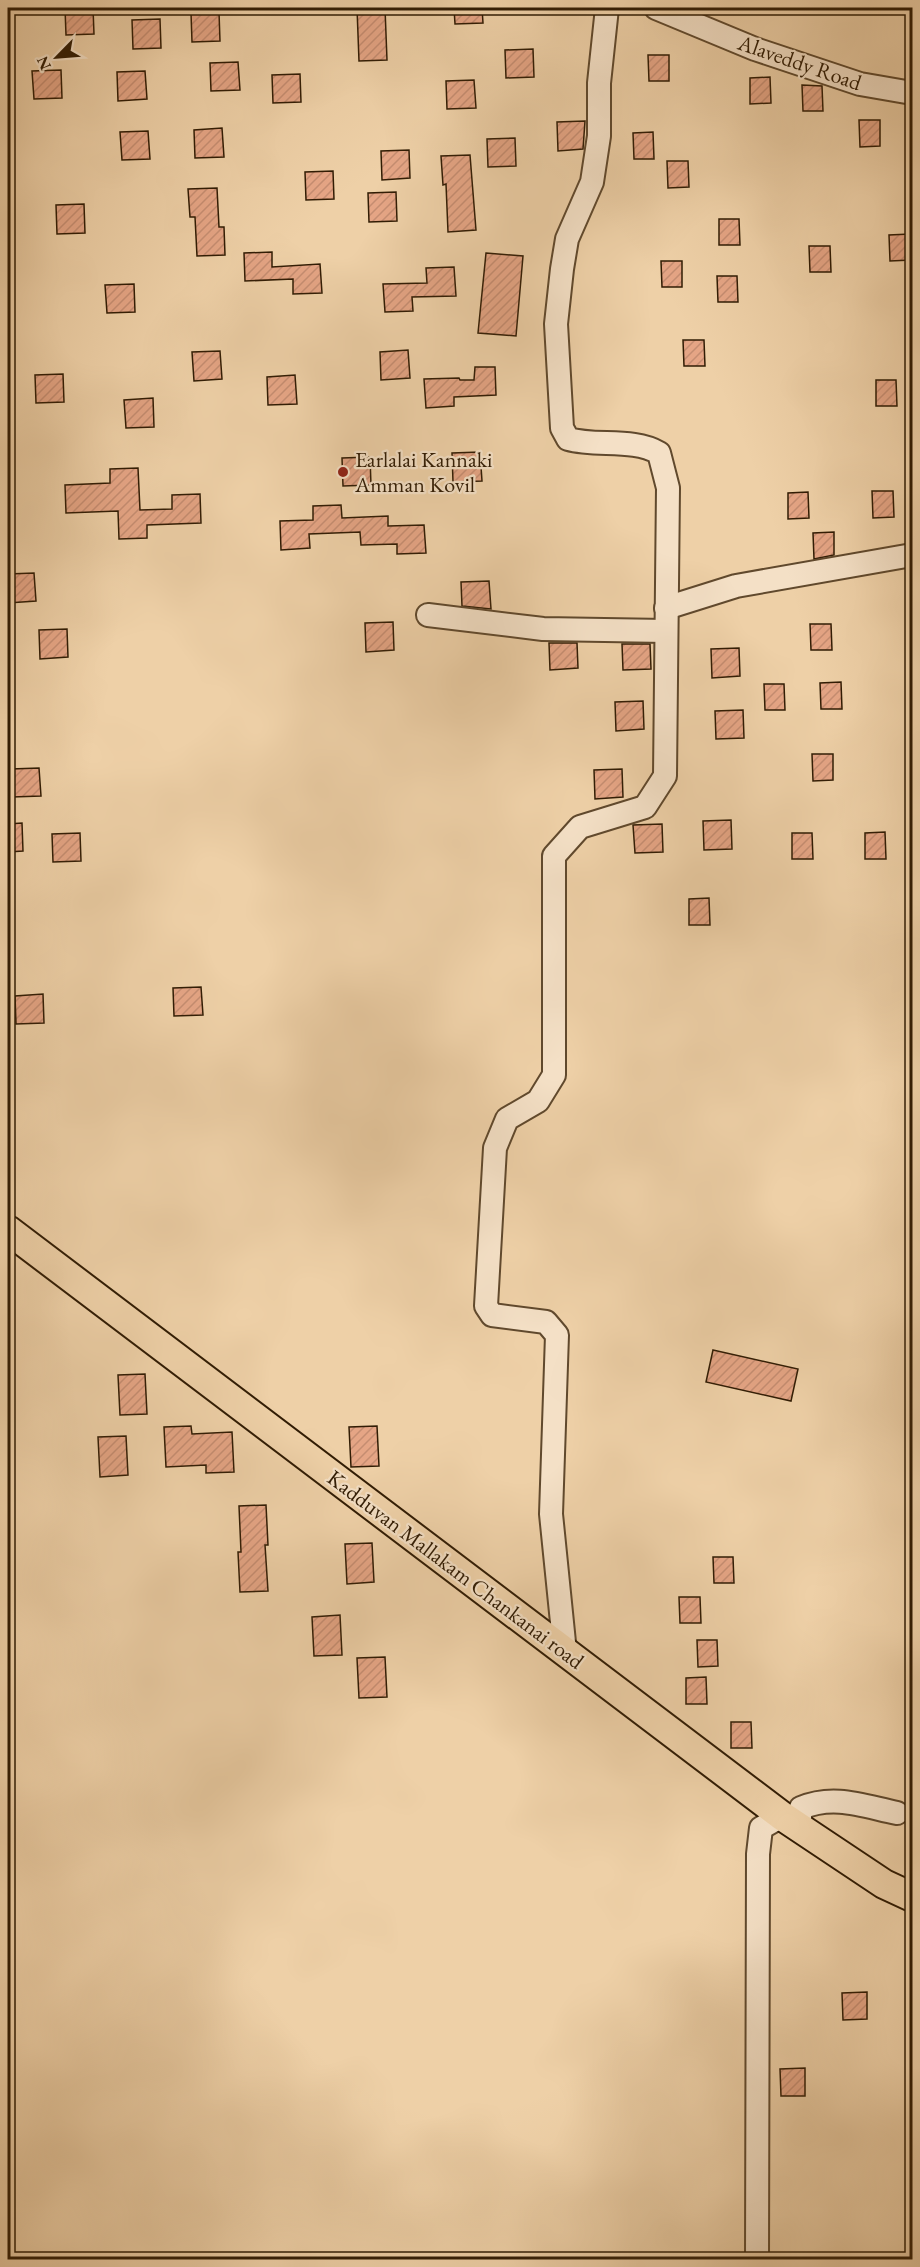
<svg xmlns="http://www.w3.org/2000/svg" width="920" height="2267" font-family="'EB Garamond',serif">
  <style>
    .building { fill: url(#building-hatch); stroke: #311c04; stroke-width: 1.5 }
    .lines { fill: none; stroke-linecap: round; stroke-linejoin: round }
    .minor-casing { stroke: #60492d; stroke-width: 26 }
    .major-casing { stroke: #311c04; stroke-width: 32 }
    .minor { stroke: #f4e0c6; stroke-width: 22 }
    .major { stroke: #eed0a7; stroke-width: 28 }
    .poi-dot { fill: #8f2418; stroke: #f4e0c6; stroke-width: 2 }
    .labels { text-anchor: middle; stroke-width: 4.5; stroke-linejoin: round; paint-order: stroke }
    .street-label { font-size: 22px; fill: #311c04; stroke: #f4e0c6 }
    .poi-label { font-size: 22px; fill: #311c04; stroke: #f4e0c6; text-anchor: start }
  </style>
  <defs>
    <pattern id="building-hatch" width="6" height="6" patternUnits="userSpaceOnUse" patternTransform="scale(1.5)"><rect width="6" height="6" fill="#e5a585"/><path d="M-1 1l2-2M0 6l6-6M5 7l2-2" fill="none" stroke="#c58d71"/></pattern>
  </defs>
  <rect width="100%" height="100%" fill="#eed0a7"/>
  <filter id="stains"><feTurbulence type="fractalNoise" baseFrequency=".00333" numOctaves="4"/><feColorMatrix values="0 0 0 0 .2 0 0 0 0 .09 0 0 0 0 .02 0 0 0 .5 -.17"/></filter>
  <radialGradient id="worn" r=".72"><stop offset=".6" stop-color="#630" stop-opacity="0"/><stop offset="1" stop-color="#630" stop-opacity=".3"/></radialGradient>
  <g class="building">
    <polygon points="65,8 93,8 94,34 66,35"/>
    <polygon points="357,8 385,8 387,60 359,61"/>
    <polygon points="454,8 482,8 483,23 455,24"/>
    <polygon points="219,12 220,41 192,42 191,13"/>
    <polygon points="160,19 161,48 133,49 132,20"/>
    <polygon points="533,49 534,77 506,78 505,50"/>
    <polygon points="648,55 669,55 669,81 649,81"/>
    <polygon points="238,62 240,90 211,91 210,63"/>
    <polygon points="61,70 62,98 34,99 32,71"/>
    <polygon points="145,71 147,99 118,101 117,72"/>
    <polygon points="300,74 301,102 273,103 272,75"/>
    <polygon points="770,77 771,103 750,104 750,78"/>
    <polygon points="474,80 476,108 447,109 446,81"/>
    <polygon points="802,85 822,86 823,111 803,111"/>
    <polygon points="859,120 880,120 880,146 860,147"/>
    <polygon points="585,121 583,149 558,151 557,122"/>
    <polygon points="222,128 224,157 195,158 194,130"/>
    <polygon points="148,131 150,159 122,160 120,132"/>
    <polygon points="653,132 654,159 634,159 633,133"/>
    <polygon points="515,138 516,166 488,167 487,139"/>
    <polygon points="409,150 410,178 382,180 381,151"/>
    <polygon points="470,155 476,230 448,232 446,184 443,185 441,156"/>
    <polygon points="667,161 688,161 689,187 668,188"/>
    <polygon points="333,171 334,199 306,200 305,172"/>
    <polygon points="217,188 219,227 224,227 225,255 197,256 195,217 190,217 188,189"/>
    <polygon points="396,192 397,221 369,222 368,193"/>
    <polygon points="84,204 85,233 57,234 56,205"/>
    <polygon points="719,219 739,219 740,245 719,245"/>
    <polygon points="910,234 911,260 890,261 889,235"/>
    <polygon points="809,246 830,246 831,272 810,272"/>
    <polygon points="272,252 272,267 320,264 322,293 293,294 293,279 245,281 244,253"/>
    <polygon points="486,253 523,256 516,336 478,333"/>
    <polygon points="661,261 682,261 682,287 662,287"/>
    <polygon points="454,267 456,296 412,297 413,311 385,312 383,284 427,283 426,268"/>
    <polygon points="717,276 737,276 738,302 718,302"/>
    <polygon points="134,284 135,312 107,313 105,285"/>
    <polygon points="683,340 704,340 705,366 684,366"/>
    <polygon points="408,350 410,378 381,380 380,352"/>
    <polygon points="220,351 222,379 194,381 192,352"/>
    <polygon points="475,367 495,367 496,395 454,397 454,406 426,408 424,379 459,378 460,380 474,380"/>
    <polygon points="63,374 64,402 36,403 35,375"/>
    <polygon points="295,375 297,404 268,405 267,377"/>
    <polygon points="876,380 896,380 897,406 876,406"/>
    <polygon points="153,398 154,427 126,428 124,400"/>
    <polygon points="480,452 482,481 453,482 452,453"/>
    <polygon points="370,457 371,485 343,486 342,458"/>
    <polygon points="138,468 140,510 172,509 172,495 200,494 201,523 147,525 147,538 119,539 118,511 66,513 65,485 110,483 110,469"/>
    <polygon points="872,491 893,491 894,517 873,518"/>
    <polygon points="808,492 809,518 788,519 788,493"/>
    <polygon points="341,505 342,518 388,516 388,526 424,525 426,553 397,554 397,544 361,545 360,532 309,534 310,548 281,550 280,521 313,520 313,506"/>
    <polygon points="834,532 834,555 814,559 813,533"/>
    <polygon points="34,573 36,601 8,603 8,574"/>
    <polygon points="489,581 491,609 462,606 461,582"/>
    <polygon points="393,622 394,650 366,652 365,623"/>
    <polygon points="810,624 831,624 832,650 811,650"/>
    <polygon points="67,629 68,657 40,659 39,630"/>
    <polygon points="549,643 577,643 578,668 550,670"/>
    <polygon points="622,644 650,644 651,669 623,670"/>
    <polygon points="739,648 740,676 712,678 711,649"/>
    <polygon points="841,682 842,709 821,709 820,683"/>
    <polygon points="764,684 784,684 785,710 765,710"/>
    <polygon points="643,701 644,729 616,731 615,702"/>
    <polygon points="743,710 744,738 716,739 715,711"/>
    <polygon points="812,754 833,754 833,780 813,781"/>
    <polygon points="39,768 41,796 12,797 11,769"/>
    <polygon points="622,769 623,797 595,799 594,770"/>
    <polygon points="731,820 732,849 704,850 703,821"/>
    <polygon points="22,823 23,851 8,852 8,824"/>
    <polygon points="662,824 663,852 635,853 633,825"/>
    <polygon points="885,832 886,859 865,859 865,833"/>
    <polygon points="80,833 81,861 53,862 52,834"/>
    <polygon points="792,833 812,833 813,859 792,859"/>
    <polygon points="709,898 710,925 689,925 689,899"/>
    <polygon points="201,987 203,1015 174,1016 173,988"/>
    <polygon points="43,994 44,1023 16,1024 15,996"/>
    <polygon points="713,1350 798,1369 791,1401 706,1382"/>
    <polygon points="145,1374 147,1414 120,1415 118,1375"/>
    <polygon points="191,1426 192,1434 232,1432 234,1472 206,1473 206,1465 166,1467 164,1427"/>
    <polygon points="377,1426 379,1466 351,1467 349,1427"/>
    <polygon points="126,1436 128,1475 100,1477 98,1437"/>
    <polygon points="266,1505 268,1545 265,1545 268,1591 240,1592 238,1552 241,1552 239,1506"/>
    <polygon points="372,1543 374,1582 347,1584 345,1544"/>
    <polygon points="713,1557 733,1557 734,1583 714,1583"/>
    <polygon points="679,1597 700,1597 701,1623 680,1623"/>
    <polygon points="340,1615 342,1655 314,1656 312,1617"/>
    <polygon points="697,1640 717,1640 718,1666 698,1667"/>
    <polygon points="385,1657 387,1697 359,1698 357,1658"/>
    <polygon points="706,1677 707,1704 686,1704 686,1678"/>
    <polygon points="731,1722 751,1722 752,1748 731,1748"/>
    <polygon points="867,1992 867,2019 843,2020 842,1993"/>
    <polygon points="805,2068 805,2096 781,2096 780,2069"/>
  </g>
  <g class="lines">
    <defs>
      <g id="minor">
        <polyline points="656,8 755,49 860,84 912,93"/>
        <polyline points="666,608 736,586 912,555"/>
        <polyline points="428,615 543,629 666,631"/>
        <path d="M565,1652l-14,-138 6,-179 -11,-13 -54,-7 -6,-9 9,-158 12,-29 31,-18 16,-26v-219l26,-29 65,-20 20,-31 3,-288 -9,-35c-26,-15 -62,-6 -91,-14l-6,-11 -6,-104 6,-55 5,-30 25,-57 7,-46v-53l8,-75"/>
        <path d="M799,1827l2,-19c33,-14 62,-2 96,5"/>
        <polyline points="757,2260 758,1854 761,1828 782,1816"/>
      </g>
      <polyline id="major" points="8,1230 782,1816 884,1884 912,1897"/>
    </defs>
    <use href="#minor" class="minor-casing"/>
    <use href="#major" class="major-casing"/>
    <use href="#minor" class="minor"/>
    <use href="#major" class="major"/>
  </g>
  <circle class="poi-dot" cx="343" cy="472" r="6"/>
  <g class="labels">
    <g class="street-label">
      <text transform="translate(800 62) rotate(19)" y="8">Alaveddy Road</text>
      <text transform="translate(456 1569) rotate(37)" y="8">Kadduvan Mallakam Chankanai road</text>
    </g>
    <g class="poi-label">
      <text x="355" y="467">Earlalai Kannaki<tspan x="355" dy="25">Amman Kovil</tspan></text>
    </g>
  </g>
  <rect width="920" height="2267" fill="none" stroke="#eed0a7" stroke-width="30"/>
  <rect x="9" y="9" width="902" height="2249" fill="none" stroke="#311c04" stroke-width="3"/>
  <rect x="15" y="15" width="890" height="2237" fill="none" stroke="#311c04" stroke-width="1.5"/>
  <g transform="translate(57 57) rotate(245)" stroke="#f4e0c6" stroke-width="4.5" paint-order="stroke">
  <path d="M0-4.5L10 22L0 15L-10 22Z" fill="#311c04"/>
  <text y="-9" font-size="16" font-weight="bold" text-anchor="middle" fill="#311c04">N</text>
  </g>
  <rect width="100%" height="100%" filter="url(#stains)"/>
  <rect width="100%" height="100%" fill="url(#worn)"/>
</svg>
